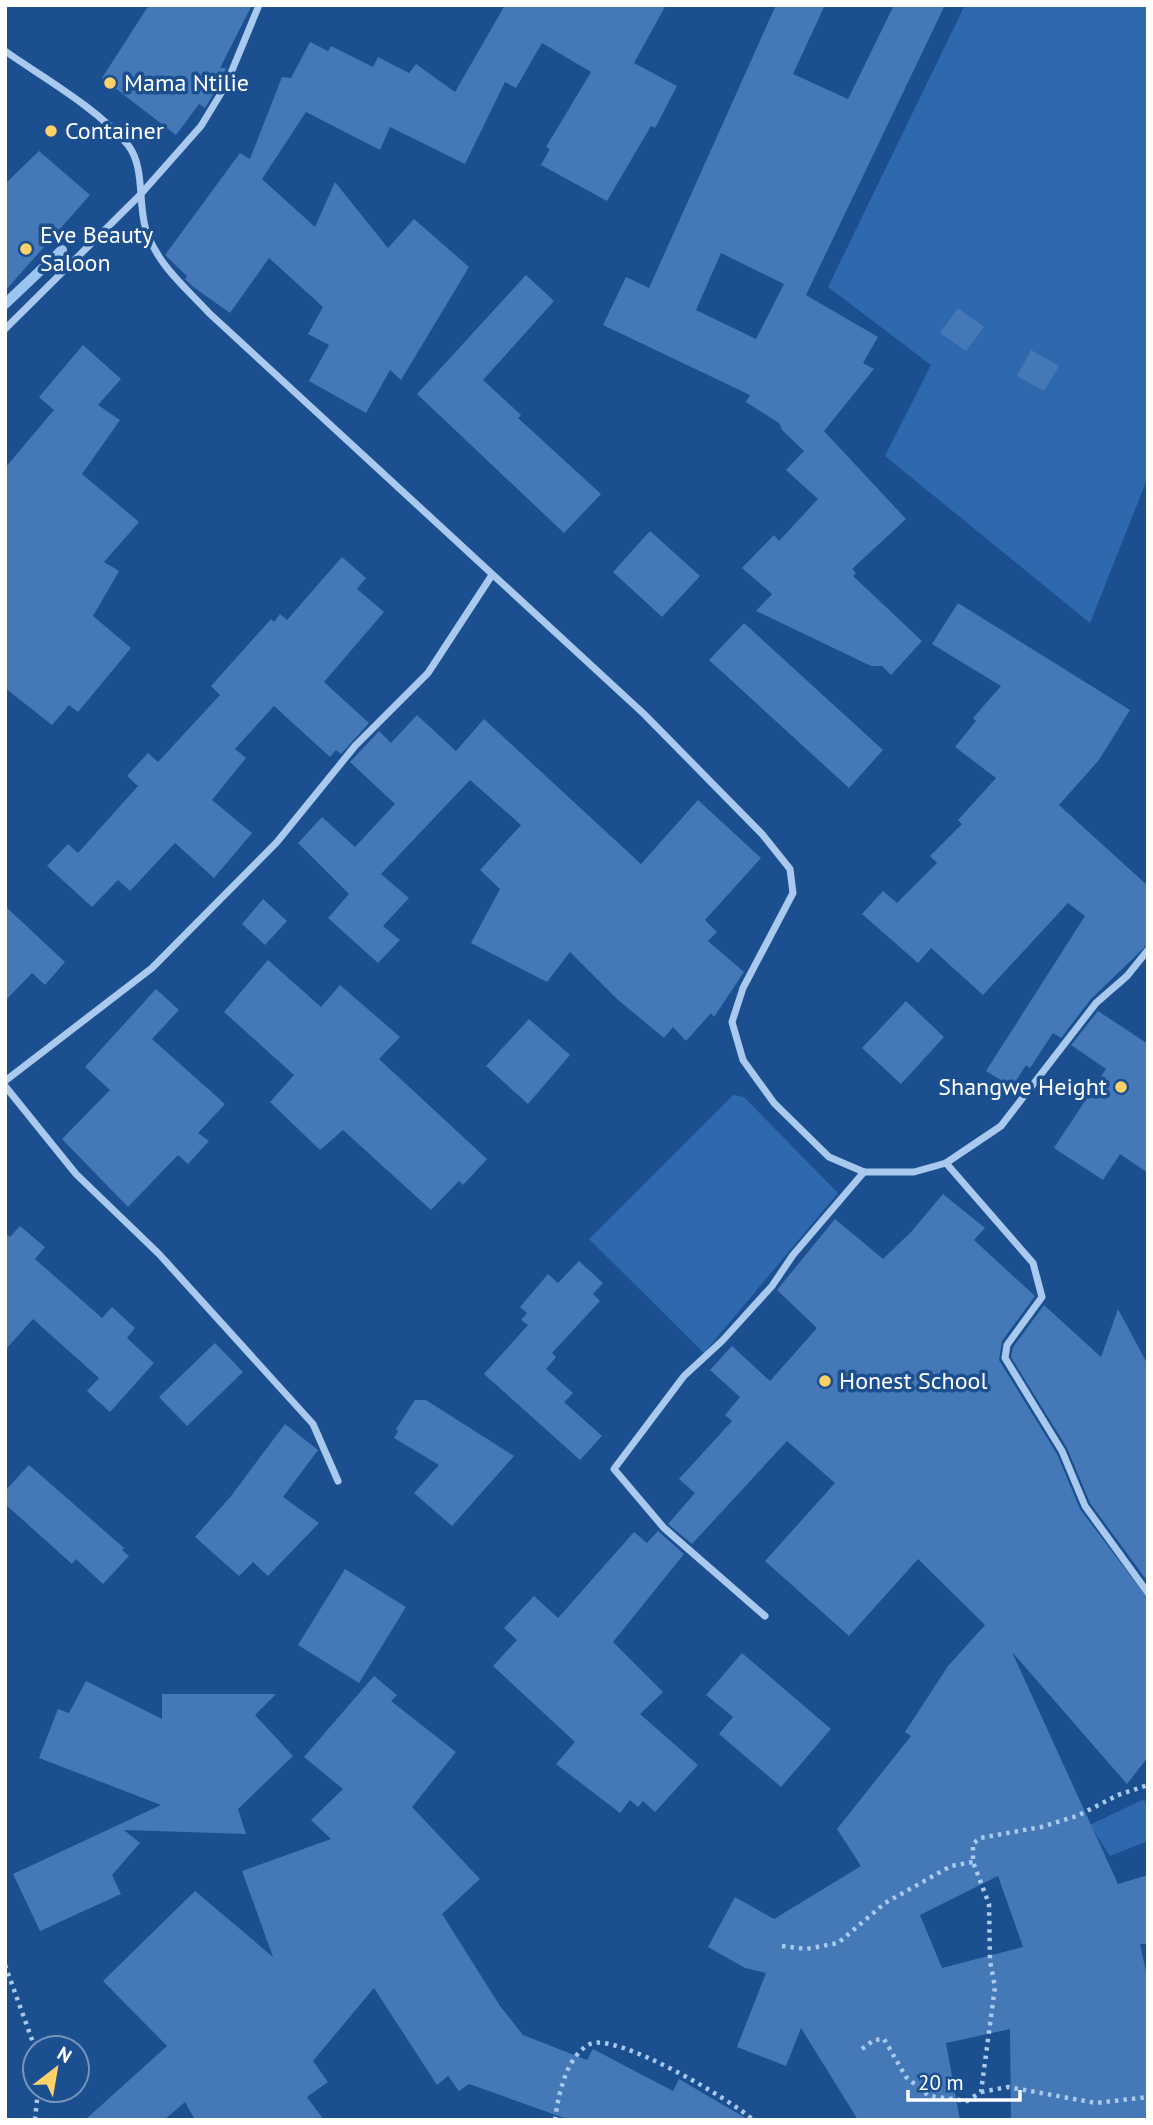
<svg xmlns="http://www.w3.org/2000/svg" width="1153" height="2125" font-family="'PT Sans',sans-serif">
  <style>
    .green { fill: #2e69ad }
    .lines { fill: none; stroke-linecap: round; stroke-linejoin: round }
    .stream { stroke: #9cc4f0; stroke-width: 10 }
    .building { fill: #4478b7; fill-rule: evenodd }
    .path { stroke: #a9c9ee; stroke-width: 4.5; stroke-dasharray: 3.5 5; stroke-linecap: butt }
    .minor { stroke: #a9c9ee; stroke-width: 7 }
    .poi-dot { fill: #ffd166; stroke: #1b4f8f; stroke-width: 2.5 }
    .labels { text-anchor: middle; stroke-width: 7; stroke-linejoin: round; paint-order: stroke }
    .poi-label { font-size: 24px; fill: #fff; stroke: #1b4f8f; text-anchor: start }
  </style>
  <rect width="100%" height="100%" fill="#1b4f8f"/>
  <g class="green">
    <polygon points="965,5 1148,5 1148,477 1090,623 885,456 931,365 828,287"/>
    <polygon points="733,1095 744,1097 838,1193 704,1353 589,1239"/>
    <polygon points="1144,1799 1148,1809 1148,1841 1110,1856 1090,1825"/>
  </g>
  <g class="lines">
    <polyline class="stream" points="5,304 62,250"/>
  </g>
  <g class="building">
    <polygon points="149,5 252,5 220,68 226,68 221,82 205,108 199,104 176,135 102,78"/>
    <polygon points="505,5 666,5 634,63 677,86 655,128 651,126 607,201 541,165 550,149 546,147 591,72 542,43 516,88 505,82 465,164 390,127 380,150 306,112 262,179 315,227 335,182 388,248 414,219 469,267 401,380 390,370 366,413 309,381 329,345 308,334 323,307 269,258 230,313 192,286 185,279 187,276 165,255 240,153 250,159 282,77 291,78 310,42 328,51 331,46 373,67 378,57 409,73 416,64 455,92"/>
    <path d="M776,5h49l-32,69 55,25 46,-94h51l-139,290 72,42 -15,26 11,6 -50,62 82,88 -54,50 4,4 -3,3 69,65 -31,34 -9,-9h-11l-115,-55 16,-17 -30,-26 32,-33 5,6 39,-42 -32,-29 18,-19 -22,-21 -3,-7 -33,-21 4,-7 -147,-70 23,-48 23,11zM721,253l63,31 -28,55 -60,-29z"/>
    <polygon points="39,151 90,195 5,291 5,184"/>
    <polygon points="526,275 554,301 483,380 521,415 518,418 601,494 564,533 417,394"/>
    <polygon points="958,308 984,327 966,351 940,333"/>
    <polygon points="83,345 121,379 98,405 120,420 82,474 139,522 104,562 119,571 93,616 131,648 78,712 69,705 52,725 5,688 5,468 54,410 39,397"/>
    <polygon points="1031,350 1059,366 1044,391 1017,376"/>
    <polygon points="650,531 700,576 662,617 613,572"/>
    <polygon points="342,557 366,578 357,589 384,612 324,682 369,723 341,754 336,750 330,757 274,706 235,749 246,758 212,800 252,833 214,878 175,843 130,891 118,880 92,907 47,866 68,844 78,853 138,786 127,776 148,753 158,762 220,695 211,686 271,619 274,622 280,614 287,620"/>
    <polygon points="958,603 1130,710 1099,760 1059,805 1148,886 1148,944 1091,999 1061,1038 1053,1033 1030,1068 1026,1065 1012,1087 986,1071 1085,916 1068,903 983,995 931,948 918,963 862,914 883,891 897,903 937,863 930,856 962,824 958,820 996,778 955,747 976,721 973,718 1001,686 932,644"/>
    <polygon points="744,623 883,750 849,788 709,660"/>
    <polygon points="417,715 456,751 484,719 641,864 698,800 761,858 705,920 717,932 708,941 744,972 714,1017 711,1013 686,1041 673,1027 664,1038 617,999 570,952 547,982 471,943 500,889 480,870 521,825 470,780 381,874 409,898 383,926 400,940 378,963 328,918 349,894 298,843 322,817 355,847 395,804 350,762 379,731 391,743"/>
    <polygon points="263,899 287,921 265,945 242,924"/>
    <polygon points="5,906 65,962 45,985 32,973 5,1001"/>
    <polygon points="268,960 321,1007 340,985 400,1037 379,1059 487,1159 463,1185 459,1181 431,1210 343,1130 320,1150 270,1102 294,1075 224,1012"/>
    <polygon points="156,989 179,1010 152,1039 225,1104 198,1133 209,1141 188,1164 178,1155 128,1207 62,1139 110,1090 85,1067"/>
    <polygon points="906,1001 944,1037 901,1084 862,1048"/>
    <polygon points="1098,1011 1148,1044 1148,1173 1120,1154 1103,1180 1054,1148 1106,1069 1071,1045"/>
    <polygon points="529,1019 570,1055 528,1104 486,1066"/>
    <path d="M943,1194l42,34 -11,12 61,56 -33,45 -3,19 58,94 23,55 68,90v158l-21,27 -115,-132 106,232 30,-9v69h-8l8,37v139h-137l-1,-91 -64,14 14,77h-102l-57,-92 -15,38 -49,-19 29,-74 -21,-5 -37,-21 27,-50 39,22 87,-53 -24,-37 74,-93 -6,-4 43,-66 37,-41 -67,-66 -69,77 -84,-75 70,-78 -48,-42 -95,103 -24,-20 27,-31 -16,-14 53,-58 -7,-6 15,-18 -30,-27 22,-24 38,35 47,-53 -40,-38 58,-71 48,40 28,-27zM998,1876l25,71 -81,21 -22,-53z"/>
    <polygon points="20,1226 45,1247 35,1259 102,1318 112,1307 135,1328 127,1338 154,1363 110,1412 87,1391 99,1378 33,1319 5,1350 5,1233 10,1237"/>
    <polygon points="579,1261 603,1283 593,1294 600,1301 552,1353 556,1357 546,1369 573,1393 564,1402 602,1436 580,1460 484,1374 528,1325 521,1320 527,1313 520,1307 548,1274 558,1283"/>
    <polygon points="1044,1305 1101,1357 1118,1309 1148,1365 1148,1582 1090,1503 1067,1448 1011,1357 1013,1347"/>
    <polygon points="215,1343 243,1372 187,1426 159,1397"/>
    <polygon points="415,1400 426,1400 514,1456 452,1526 414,1493 439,1465 394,1438 398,1431 396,1429"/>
    <polygon points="285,1424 318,1450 283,1497 319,1523 268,1576 253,1562 239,1576 195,1537 231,1496"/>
    <polygon points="29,1465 124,1548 122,1550 129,1556 103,1584 76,1559 72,1564 5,1504 5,1491"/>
    <polygon points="658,1531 684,1554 613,1642 663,1692 640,1714 698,1765 655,1812 643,1801 638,1807 630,1800 620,1813 556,1764 575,1742 493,1666 517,1640 504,1628 534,1596 558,1618 634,1532 647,1543"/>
    <polygon points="345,1569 406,1607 359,1683 298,1645"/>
    <polygon points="742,1653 831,1729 781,1787 719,1734 733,1717 706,1695"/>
    <polygon points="374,1676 397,1695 391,1701 456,1752 412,1807 480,1879 442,1914 500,2006 523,2035 587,2060 593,2049 673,2091 679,2079 749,2120 570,2120 469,2084 459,2091 448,2076 437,2085 374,1988 313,2061 328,2082 307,2097 324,2120 195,2120 185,2102 164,2120 85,2120 167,2046 103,1981 195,1891 273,1957 242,1871 331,1839 311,1820 343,1789 304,1757"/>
    <polygon points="86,1681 162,1719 162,1694 276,1694 255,1715 293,1756 238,1809 246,1834 124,1830 140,1843 112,1875 121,1894 40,1931 13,1874 161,1805 39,1758 58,1709 69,1713"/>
  </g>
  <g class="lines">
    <g class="path">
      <polyline points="782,1946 806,1949 838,1943 885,1903 951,1866 973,1862"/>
      <polyline points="5,1965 35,2048"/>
      <polyline points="862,2049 874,2040 884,2039 906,2077 929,2096 967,2101 981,2092 995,1987 990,1961 989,1904 973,1862 973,1844 980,1838 1041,1827 1077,1816 1118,1795 1148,1785"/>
      <polyline points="981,2092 1008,2087 1096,2103 1148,2097"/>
      <polyline points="35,2120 38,2090"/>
      <path d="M555,2120c3,-24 11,-64 35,-76 26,-12 142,56 163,76"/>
    </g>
    <g class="minor">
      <path d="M5,51c40,28 91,56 123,94 18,23 9,62 19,88 12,33 39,55 62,80l435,401 118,120 28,35 3,24 -50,95 -11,34 11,38 31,43 55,54 35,15h50l32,-9 55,-37 95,-123 31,-27 21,-26"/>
      <polyline points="5,329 140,195 201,126 226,85 259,5"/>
      <polyline points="5,1081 152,968 277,842 355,746 428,673 492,575"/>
      <polyline points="5,1086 76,1174 159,1254 313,1424 338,1481"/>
      <polyline points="946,1163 1033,1263 1042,1297 1007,1345 1005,1358 1062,1451 1085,1506 1148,1593"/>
      <polyline points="765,1616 664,1528 614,1469 684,1376 722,1341 772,1286 793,1255 864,1172"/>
    </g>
  </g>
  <g class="poi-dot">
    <circle cx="110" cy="83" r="7"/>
    <circle cx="51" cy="131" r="7"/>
    <circle cx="26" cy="249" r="7"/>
    <circle cx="1121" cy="1087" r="7"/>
    <circle cx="825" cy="1381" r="7"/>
  </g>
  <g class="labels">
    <g class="poi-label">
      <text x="124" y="91">Mama Ntilie</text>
      <text x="65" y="139">Container</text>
      <text x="40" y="243">Eve Beauty<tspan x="40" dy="28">Saloon</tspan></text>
      <text x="1107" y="1095" text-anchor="end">Shangwe Height</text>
      <text x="839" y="1389">Honest School</text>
    </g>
  </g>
  <rect width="1153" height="2125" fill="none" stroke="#ffffff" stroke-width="14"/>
  <g transform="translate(56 2069) rotate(31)"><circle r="33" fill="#1b4f8f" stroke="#7695bc" stroke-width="2"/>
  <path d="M0-5L12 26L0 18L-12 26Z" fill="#ffd166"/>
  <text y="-10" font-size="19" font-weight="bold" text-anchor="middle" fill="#ffffff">N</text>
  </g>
  <path d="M908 2090v10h112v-10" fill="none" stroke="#ffffff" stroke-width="3.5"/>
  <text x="918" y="2090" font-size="21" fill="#ffffff" stroke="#1b4f8f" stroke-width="5" paint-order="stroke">20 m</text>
</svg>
